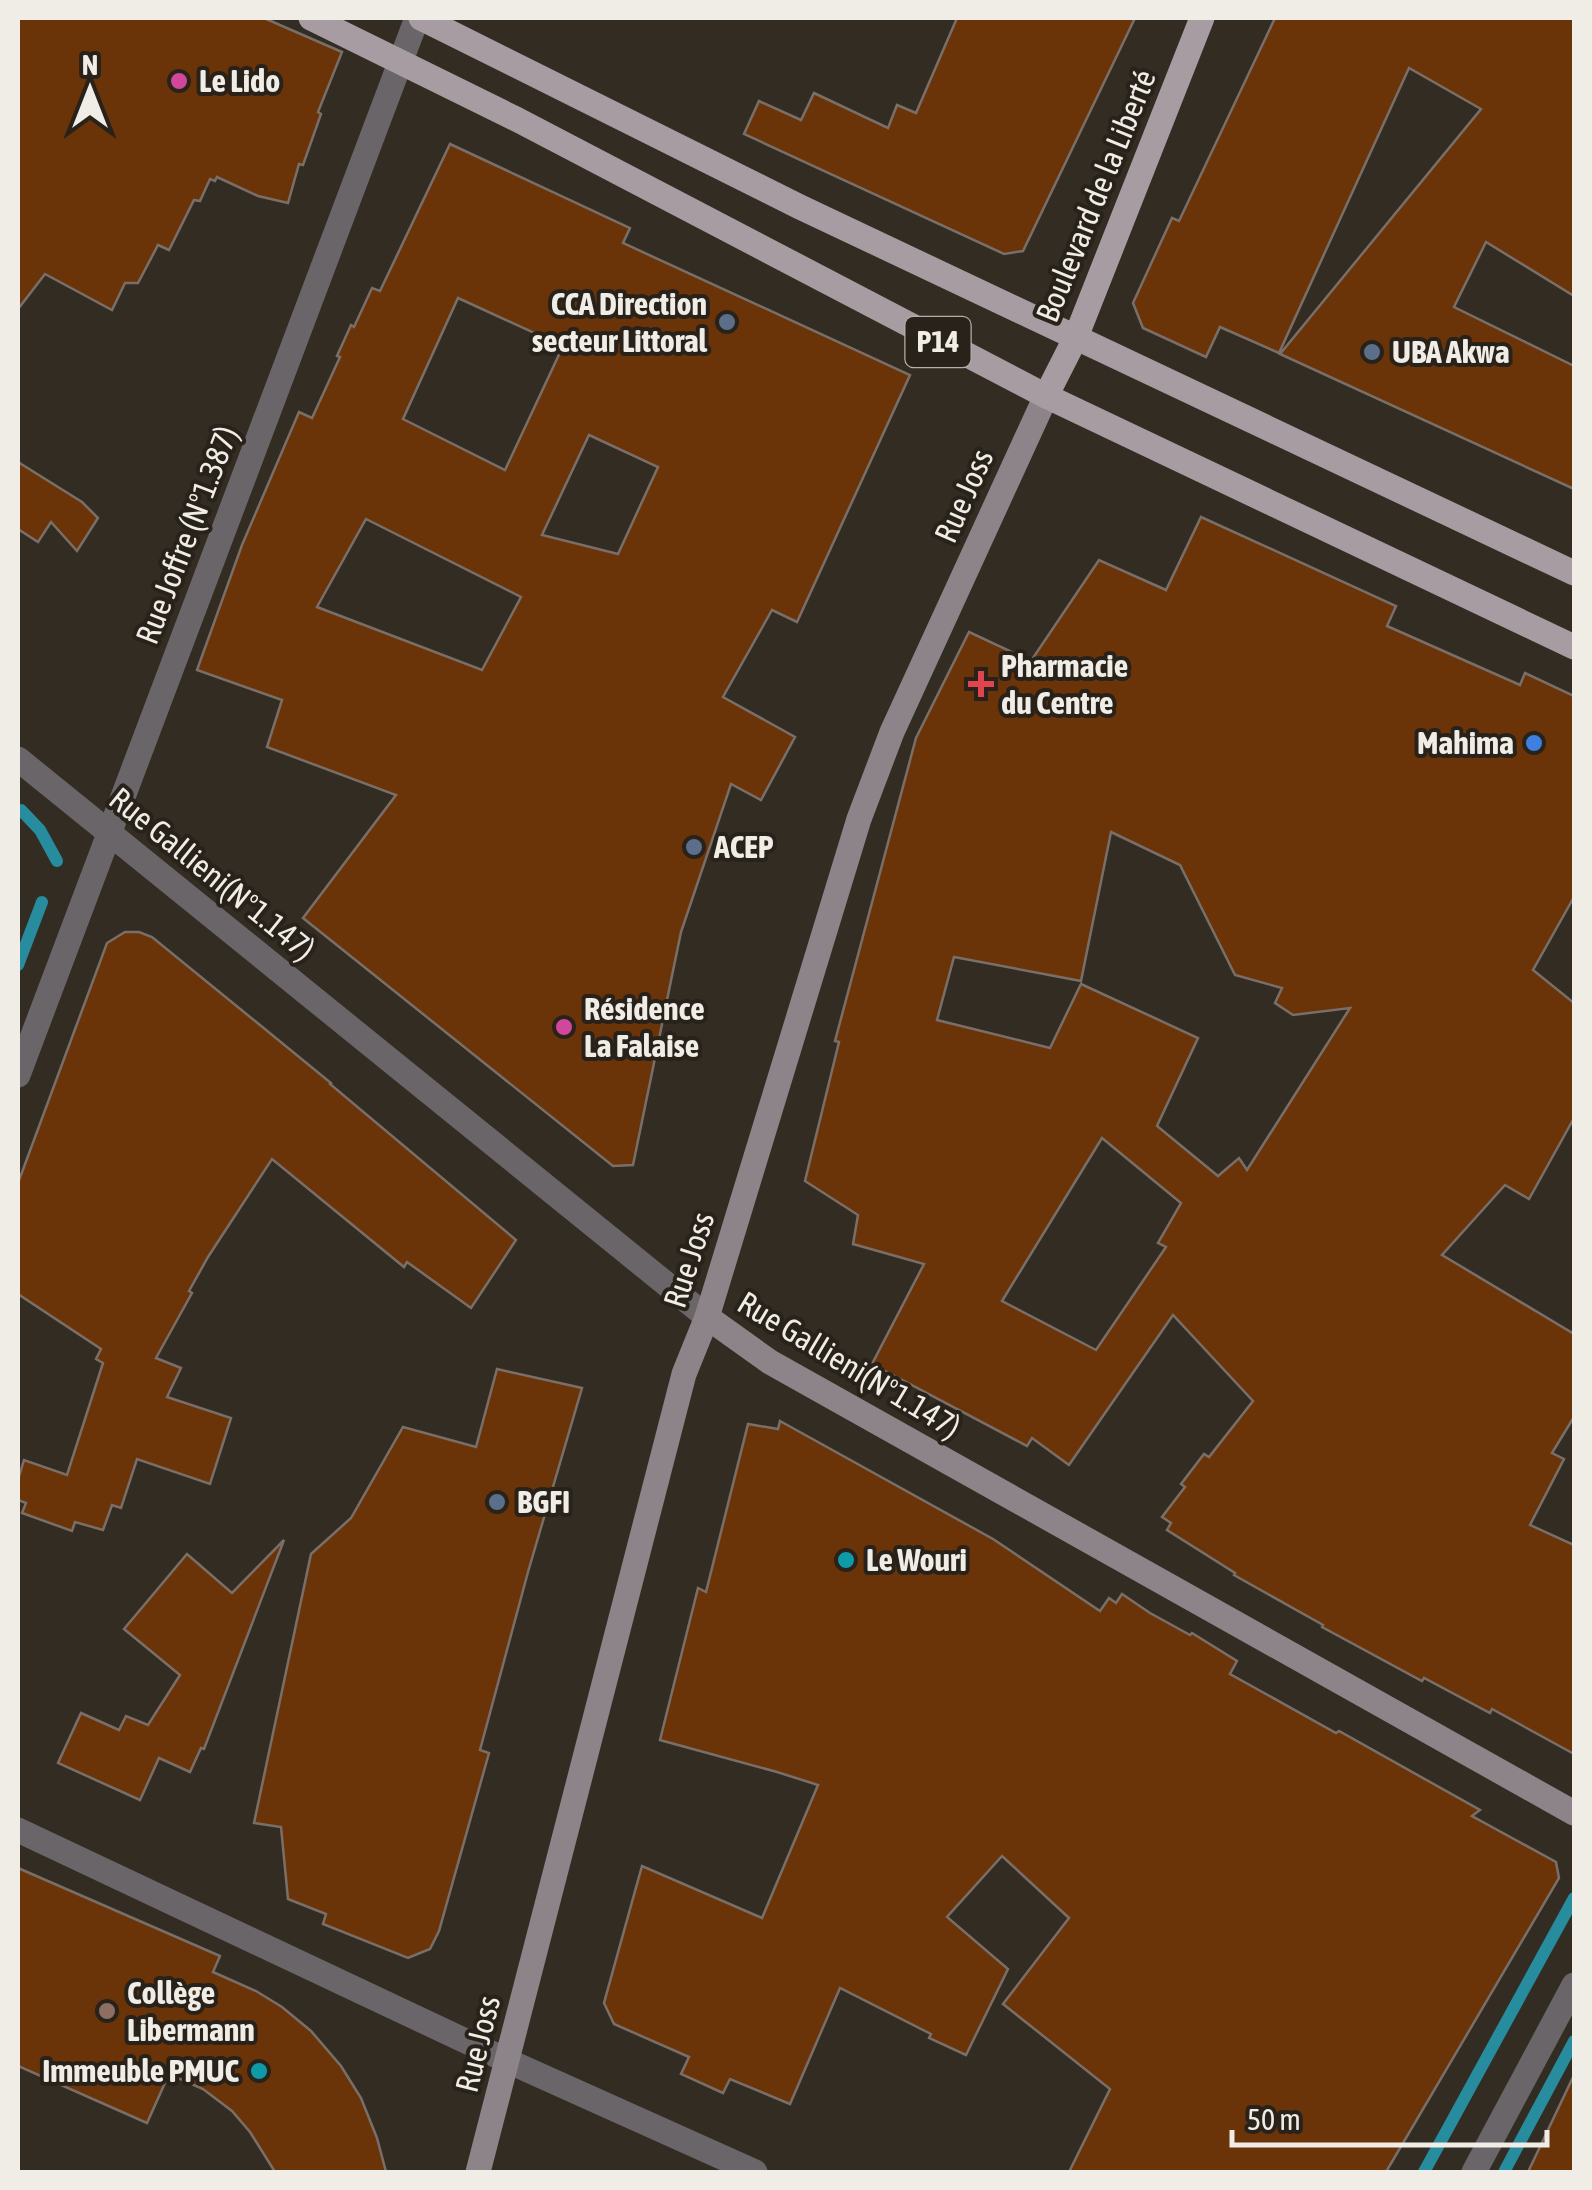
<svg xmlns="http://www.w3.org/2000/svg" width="1592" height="2190" font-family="'Asap Condensed',sans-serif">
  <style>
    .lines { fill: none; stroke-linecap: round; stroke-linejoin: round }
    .stream { stroke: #268c9e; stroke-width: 12 }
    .building { fill: #6a3408; stroke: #7a6f68; stroke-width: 2.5; fill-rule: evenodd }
    .minor { stroke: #6a6568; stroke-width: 25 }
    .secondary { stroke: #8c8488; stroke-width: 25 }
    .primary { stroke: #a69ca2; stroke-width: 25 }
    .hotel-dot { fill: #d1479c; stroke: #28221a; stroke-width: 4 }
    .service-dot { fill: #5c6f8a; stroke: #28221a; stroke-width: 4 }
    .health-dot { fill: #e0444e; stroke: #28221a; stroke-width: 4 }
    .shop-dot { fill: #3f7fe0; stroke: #28221a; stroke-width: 4 }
    .culture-dot { fill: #0f9aa8; stroke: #28221a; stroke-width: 4 }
    .education-dot { fill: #8d6e63; stroke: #28221a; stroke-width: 4 }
    .labels { text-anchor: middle; stroke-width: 8; stroke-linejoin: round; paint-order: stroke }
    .shield { fill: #28221a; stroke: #b4afa9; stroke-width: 2.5 }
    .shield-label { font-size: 30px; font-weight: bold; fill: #f0ece6 }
    .poi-label { font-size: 32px; font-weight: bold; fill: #f0ece6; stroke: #28221a; text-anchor: start }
    .street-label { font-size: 32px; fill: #f0ece6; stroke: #28221a }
  </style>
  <rect width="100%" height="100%" fill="#322c23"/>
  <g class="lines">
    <g class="stream">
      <polyline points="21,810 40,830 57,861"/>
      <polyline points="18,965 42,902"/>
      <polyline points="1424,2172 1574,1898"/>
      <polyline points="1504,2172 1574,2041"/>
    </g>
  </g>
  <g class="building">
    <polygon points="18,18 264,18 342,52 318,112 321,114 303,165 299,164 288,203 258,196 217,177 215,181 210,179 200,201 194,200 169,250 158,245 138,283 125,283 112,310 45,274 18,309"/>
    <polygon points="957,18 1135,18 1023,251 1004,254 744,134 759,101 801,120 814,93 888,128 897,105 916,113"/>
    <polygon points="1275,18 1574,18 1574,296 1486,242 1454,307 1574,366 1574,489 1280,354 1481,109 1409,68 1279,353 1220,327 1206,357 1143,328 1133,303 1172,218 1179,221"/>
    <path d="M450,144l180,84 -7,15 287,132 -113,247 -25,-12 -49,87 72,40 -34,63 -30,-16 -50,148 -48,233 -20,1 -310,-248 93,-123 -129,-48 15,-47 -85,-30 45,-125 57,-133 13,6 28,-61 -3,-1 14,-31 3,2 18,-39 8,3zM458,298l105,48 -58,124 -102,-51zM589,435l69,32 -40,87 -76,-19zM366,519l155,78 -39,73 -165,-63z"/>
    <polygon points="18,462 82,502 98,518 77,551 51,522 38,542 18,529"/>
    <path d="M1201,517l195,89 -9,20 133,59 5,-12 49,23v201l-41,73 41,33v115l-45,81 -24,-14 -63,70 132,79v83l-22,36 12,6 -34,66 44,20v209l-82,-45 -2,4 -66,-35 -2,3 -100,-54 1,-2 -89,-50 1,-2 -68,-43 4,-7 -9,-6 23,-30 -4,-3 23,-30 5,3 44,-56 -80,-86 -104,150 -37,-27 -5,8 -155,-82 52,-100 -71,-20 5,-29 -53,-34 34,-139 -4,-1 81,-303 53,-106 62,29 68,-101 67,30zM1111,832l69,33 55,110 47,13 -7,15 18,12 57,-7 -103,162 -8,-12 -21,18 -61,-50 41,-88 -117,-54 -31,64 -113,-28 17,-63 127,24zM1102,1138l79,65 -23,40 8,4 -70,103 -94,-49z"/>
    <polygon points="125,932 139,932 152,937 331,1083 330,1084 516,1240 471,1308 407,1262 404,1267 272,1159 208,1257 189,1291 192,1293 156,1358 181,1368 167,1397 231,1418 210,1484 137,1459 121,1508 112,1505 103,1530 75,1522 72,1531 22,1513 26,1503 18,1500 18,1480 24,1460 67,1475 103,1363 96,1359 101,1349 18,1294 18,1183 107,943"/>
    <polygon points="497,1369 582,1388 528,1572 480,1750 489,1753 439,1931 430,1949 408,1958 323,1924 326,1914 288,1899 281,1827 254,1823 311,1554 351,1518 403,1427 476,1447"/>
    <polygon points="780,1421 993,1539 1100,1611 1109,1598 1116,1603 1122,1594 1150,1613 1190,1635 1192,1633 1237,1661 1230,1674 1336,1733 1339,1731 1480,1810 1472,1816 1556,1862 1559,1878 1386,2172 1069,2172 1110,2089 1003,2004 1069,1918 1002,1856 947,1917 1008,1969 966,2055 929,2038 931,2034 840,1988 790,2104 730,2079 723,2093 681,2074 689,2057 614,2024 604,2003 642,1866 762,1918 818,1785 777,1772 660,1740 698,1588 706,1592 748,1424 778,1429"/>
    <polygon points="284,1540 204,1749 201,1748 190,1772 159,1758 140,1800 58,1763 81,1713 119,1730 126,1716 148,1725 180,1675 124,1629 187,1554 232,1593"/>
    <polygon points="18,1868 220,1956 213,1972 256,1991 282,2007 311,2031 341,2066 361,2098 377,2138 386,2172 275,2172 250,2132 232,2111 203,2089 169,2074 147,2123 18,2066"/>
    <polygon points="1574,2075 1574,2172 1528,2172"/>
  </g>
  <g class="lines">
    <g class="minor">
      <polyline points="18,759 707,1317"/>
      <polyline points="18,1075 417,18"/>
      <polyline points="18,1830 508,2061 755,2172"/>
      <polyline points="1474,2172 1574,1985"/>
    </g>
    <g class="secondary">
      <polyline points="707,1317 770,1362 1574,1813"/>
      <polyline points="478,2172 684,1374 707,1317 859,819 892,732 1046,396"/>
    </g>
    <g class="primary">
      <polyline points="311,18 518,120 1046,396 1574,647"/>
      <polyline points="421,18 800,207 1574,573"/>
      <polyline points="1046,396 1076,337 1202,18"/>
    </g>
  </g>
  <g class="hotel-dot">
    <circle cx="179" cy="81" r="10"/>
    <circle cx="564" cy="1027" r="10"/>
  </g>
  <g class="service-dot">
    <circle cx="727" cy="322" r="10"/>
    <circle cx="1372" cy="352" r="10"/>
    <circle cx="694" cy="847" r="10"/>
    <circle cx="497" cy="1502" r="10"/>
  </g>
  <path class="health-dot" d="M976 669h10v10h10v10h-10v10h-10v-10h-10v-10h10z"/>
  <circle class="shop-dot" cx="1534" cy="743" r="10"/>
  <g class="culture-dot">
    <circle cx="846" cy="1560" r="10"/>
    <circle cx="259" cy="2071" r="10"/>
  </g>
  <circle class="education-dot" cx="107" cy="2011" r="10"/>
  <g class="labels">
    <rect class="shield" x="905.5" y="317" width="65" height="50" rx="8"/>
    <g class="shield-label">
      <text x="938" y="352">P14</text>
    </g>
    <g class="poi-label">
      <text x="199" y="92">Le Lido</text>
      <text x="707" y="315" text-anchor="end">CCA Direction<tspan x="707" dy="37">secteur Littoral</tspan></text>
      <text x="1392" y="363">UBA Akwa</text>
      <text x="1001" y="677">Pharmacie<tspan x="1001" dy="37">du Centre</tspan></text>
      <text x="1514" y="754" text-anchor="end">Mahima</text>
      <text x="714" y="858">ACEP</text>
      <text x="584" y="1020">Résidence<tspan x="584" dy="37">La Falaise</tspan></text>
      <text x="517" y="1513">BGFI</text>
      <text x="866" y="1571">Le Wouri</text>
      <text x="127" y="2004">Collège<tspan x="127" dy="37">Libermann</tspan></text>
      <text x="239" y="2082" text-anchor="end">Immeuble PMUC</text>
    </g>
    <g class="street-label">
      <text transform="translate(1096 196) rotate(-68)" y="11">Boulevard de la Liberté</text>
      <text transform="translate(964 496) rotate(-66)" y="11">Rue Joss</text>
      <text transform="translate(187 535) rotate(-69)" y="11">Rue Joffre (N°1.387)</text>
      <text transform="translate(212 874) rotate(39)" y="11">Rue Gallieni(N°1.147)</text>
      <text transform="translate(689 1260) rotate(-72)" y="11">Rue Joss</text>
      <text transform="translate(849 1365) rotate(31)" y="11">Rue Gallieni(N°1.147)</text>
      <text transform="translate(478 2044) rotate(-76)" y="11">Rue Joss</text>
    </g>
  </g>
  <rect width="1592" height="2190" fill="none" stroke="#f0ece6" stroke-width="40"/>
  <g transform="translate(90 90)" stroke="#28221a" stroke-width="8" paint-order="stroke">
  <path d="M0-8L18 38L0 25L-18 38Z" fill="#f0ece6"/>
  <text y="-15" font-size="28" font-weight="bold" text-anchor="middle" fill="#f0ece6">N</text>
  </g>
  <path d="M1232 2130v15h315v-15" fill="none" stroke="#f0ece6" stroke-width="5"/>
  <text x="1247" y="2130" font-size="30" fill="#f0ece6" stroke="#28221a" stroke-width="8" paint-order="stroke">50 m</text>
</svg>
